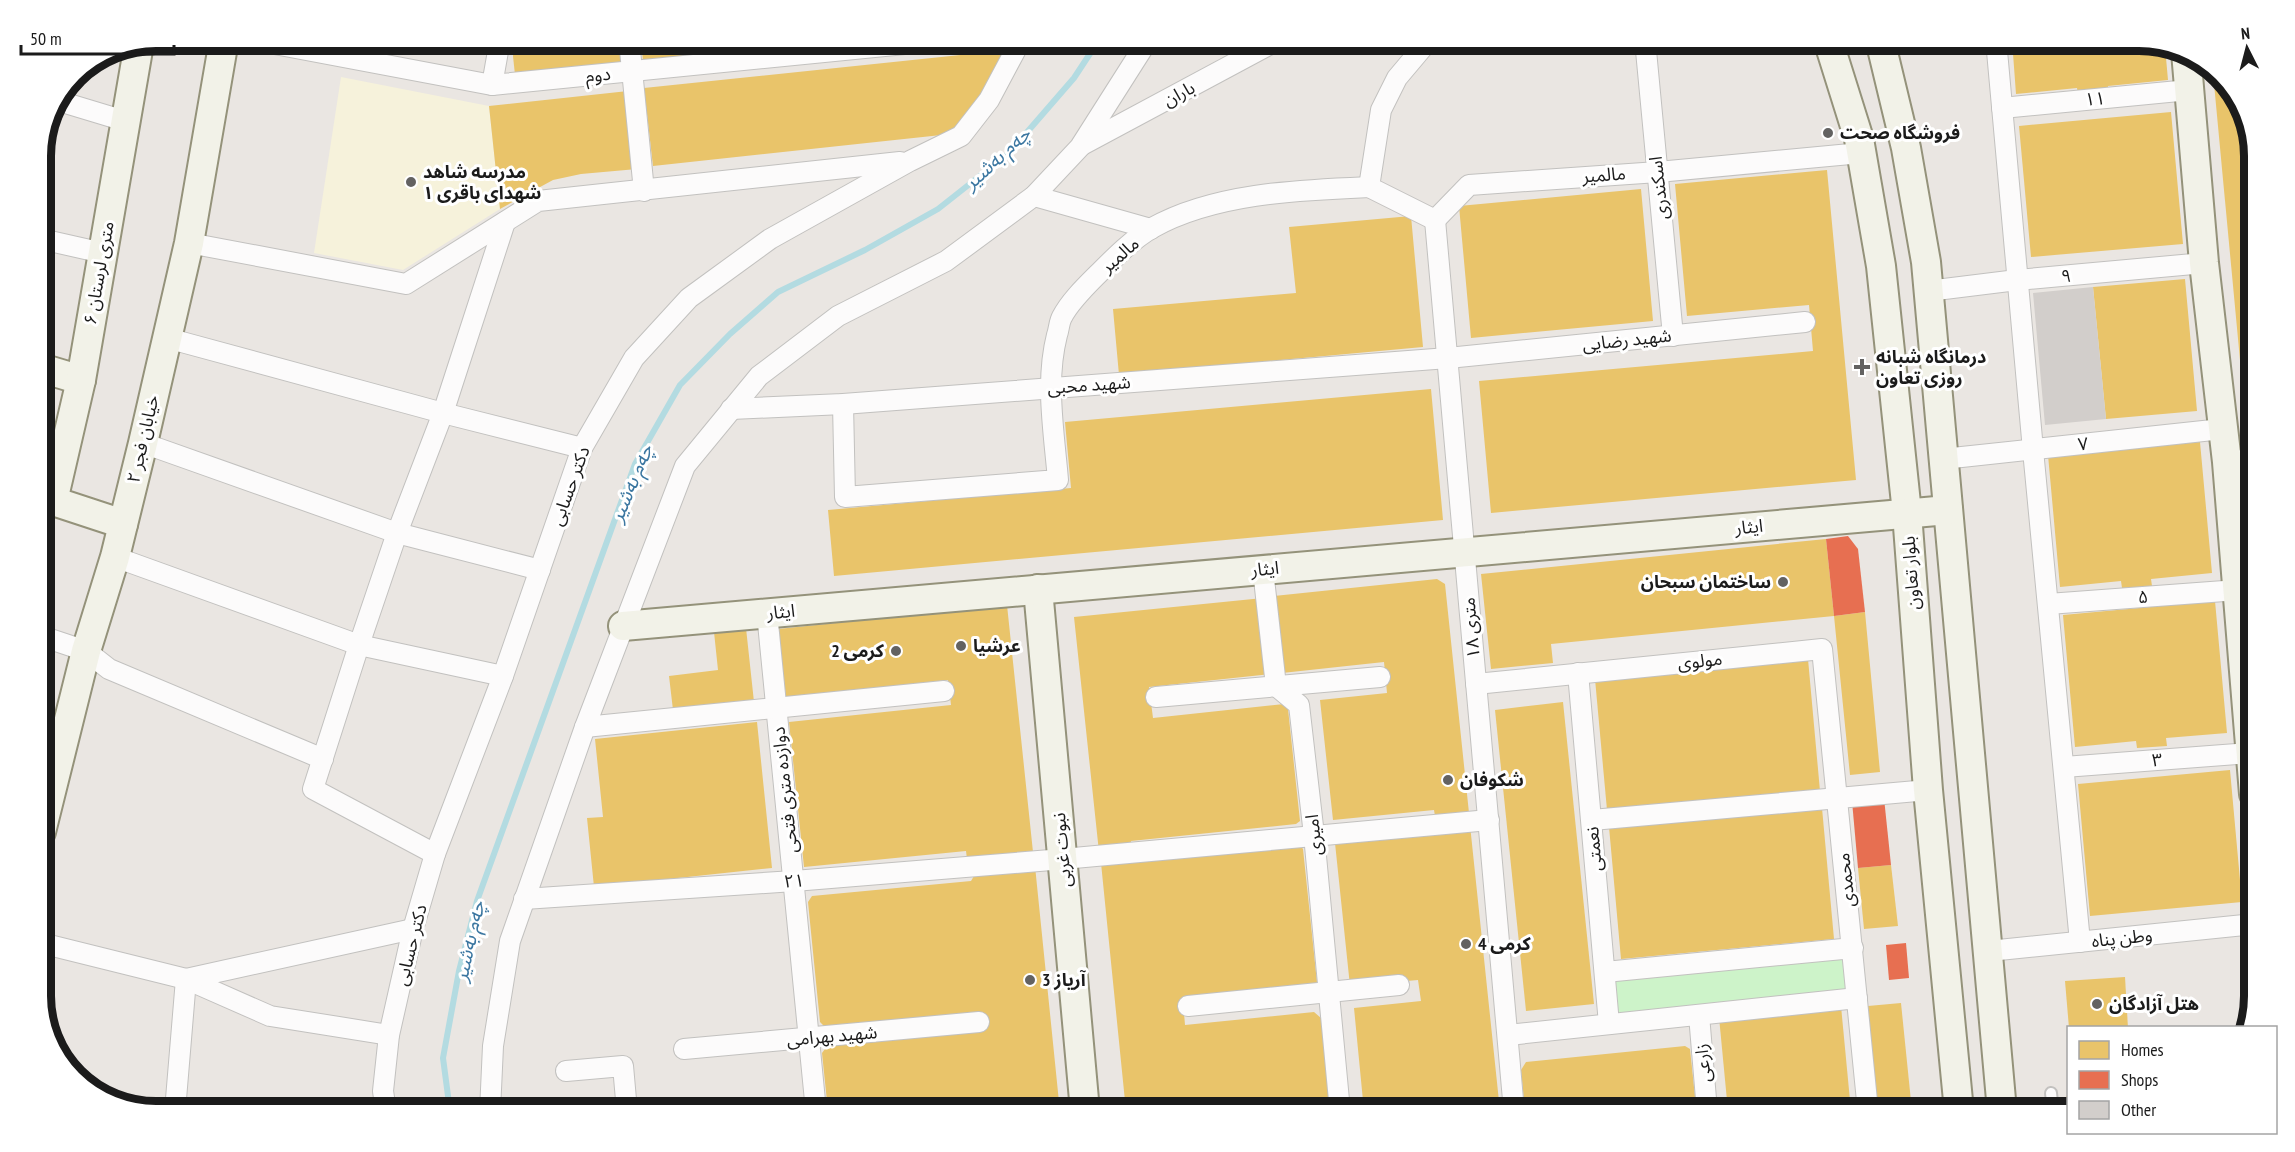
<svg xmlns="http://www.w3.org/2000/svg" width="2295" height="1152" font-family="'PT Sans Narrow','Noto Sans Arabic',sans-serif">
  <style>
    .education { fill: #f6f2db }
    .park { fill: #cdf3c9 }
    .homes { fill: #e9c46a }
    .shops { fill: #e76f51 }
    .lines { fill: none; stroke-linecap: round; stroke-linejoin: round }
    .stream { stroke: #b3dbe1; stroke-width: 6 }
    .building { fill: #d2cecb }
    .lane-casing { stroke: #c2c1bf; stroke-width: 14 }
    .street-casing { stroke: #c2c1bf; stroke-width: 22 }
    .secondary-casing { stroke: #94927a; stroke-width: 32 }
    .lane { stroke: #fcfbfb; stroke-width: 10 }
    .street { stroke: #fcfbfb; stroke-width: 20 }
    .secondary { stroke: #f2f2e8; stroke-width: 28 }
    .poi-dot { fill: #636261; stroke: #fff; stroke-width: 2 }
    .labels { text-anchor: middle; stroke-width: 6; stroke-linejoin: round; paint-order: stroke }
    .street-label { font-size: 18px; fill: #1b1b1b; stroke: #fff }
    .poi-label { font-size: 18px; font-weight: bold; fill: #1b1b1b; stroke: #fff; text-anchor: start }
    .water-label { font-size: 20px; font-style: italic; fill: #3c77a1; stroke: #fff }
    .rim { fill: none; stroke: #1b1b1b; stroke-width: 8 }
  </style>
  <rect width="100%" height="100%" fill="#eae6e2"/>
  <g class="education">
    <polygon points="341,77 489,106 500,209 403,270 314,253"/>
    <polygon points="1696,1106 1696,1111 1641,1111"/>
  </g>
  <polygon class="park" points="1846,952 1850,995 1613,1019 1609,975"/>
  <g class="homes">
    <polygon points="516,40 624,40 627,63 515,75 513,56"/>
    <polygon points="641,40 822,40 822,42 643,61"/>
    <polygon points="2012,40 2139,40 2165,47 2168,80 2108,86 2108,93 2078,95 2077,88 2016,94"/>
    <polygon points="1008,50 960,133 653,166 644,88"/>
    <polygon points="2213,73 2235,92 2254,149 2254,444 2248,445"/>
    <polygon points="628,91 637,169 581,174 553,180 500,209 489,106"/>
    <polygon points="2171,112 2183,244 2031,257 2019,126"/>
    <polygon points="1827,170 1856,480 1491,513 1479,381 1813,351 1809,305 1687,316 1675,184"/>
    <polygon points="1641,189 1653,321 1471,338 1459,206"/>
    <polygon points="1411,216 1423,347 1119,375 1113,309 1296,293 1289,227"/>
    <polygon points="2185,279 2197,411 2106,419 2093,287"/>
    <polygon points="1431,389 1443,520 834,576 828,510 1071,488 1065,422"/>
    <polygon points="2200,442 2212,573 2151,579 2152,586 2122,588 2121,581 2060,587 2048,455"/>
    <polygon points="2245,464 2254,464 2254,548 2253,548"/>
    <polygon points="1826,539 1834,616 1865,612 1880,772 1850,775 1834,616 1551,644 1553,663 1491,669 1481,574"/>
    <polygon points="1437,579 1445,584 1469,813 1435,816 1434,810 1333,820 1320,700 1387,693 1384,662 1282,673 1274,596"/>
    <polygon points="1263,598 1271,674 1149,687 1153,718 1284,704 1288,709 1300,821 1296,824 1131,841 1132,848 1099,852 1074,617"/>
    <polygon points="2215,601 2227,733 2166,738 2167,746 2137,748 2136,741 2075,747 2063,615"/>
    <polygon points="1007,605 1033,852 967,859 966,851 804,867 789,722 951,705 948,680 786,697 778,629"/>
    <polygon points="746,628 754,702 673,710 669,676 718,670 714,632"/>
    <polygon points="1808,659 1820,791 1607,810 1595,679"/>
    <polygon points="1563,702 1594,1004 1526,1011 1495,710"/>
    <polygon points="757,722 772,868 594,887 587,818 603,817 595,739"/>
    <polygon points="2230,770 2242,902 2090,916 2078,784"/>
    <polygon points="1822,808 1834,939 1621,959 1609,827"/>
    <polygon points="1470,825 1500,1111 1364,1111 1354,1008 1421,1001 1418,980 1350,986 1335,843"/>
    <polygon points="1298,843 1303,849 1317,982 1313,987 1183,1001 1185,1025 1314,1012 1321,1018 1331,1111 1126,1111 1101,863"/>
    <polygon points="1891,865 1898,926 1864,929 1858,868"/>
    <polygon points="1035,866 1059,1102 994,1108 994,1111 828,1111 822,1053 828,1045 986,1029 984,1013 827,1029 820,1022 808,902 812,896 971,881 977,871"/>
    <polygon points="2125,977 2128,1028 2069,1028 2065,981"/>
    <polygon points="1901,1003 1912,1111 1878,1111 1868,1006"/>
    <polygon points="1841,1006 1851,1111 1728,1111 1719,1017"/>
    <polygon points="1685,1046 1690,1049 1696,1106 1641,1111 1525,1111 1521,1070 1526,1062"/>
    <polygon points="2068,1094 2068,1111 2056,1111"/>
  </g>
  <g class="shops">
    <polygon points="1848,536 1858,549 1865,612 1834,616 1826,539"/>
    <polygon points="1884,798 1891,865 1858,868 1852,801"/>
    <polygon points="1906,943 1909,978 1889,980 1886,945"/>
  </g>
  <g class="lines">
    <polyline class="stream" points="450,1111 443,1058 459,971 477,901 635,464 680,385 730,334 778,292 865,250 938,209 1009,153 1074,78 1099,40"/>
  </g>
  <polygon class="building" points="2093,287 2106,419 2045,425 2033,293"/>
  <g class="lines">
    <defs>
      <polyline id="lane" points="2051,1093 2053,1111"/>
      <g id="street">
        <polyline points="254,40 492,85 945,40"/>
        <polyline points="629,40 644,191"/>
        <polyline points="1429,40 1397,78 1381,110 1369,187 1435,220 1469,185 1658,172 1861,153"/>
        <polyline points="1645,40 1673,336"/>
        <polyline points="1996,40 2033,450 2080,942"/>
        <polyline points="492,85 500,40"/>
        <polyline points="62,102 125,121"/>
        <polyline points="2002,108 2189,90"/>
        <polyline points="1082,145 1278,40"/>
        <polyline points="1034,196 1151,229"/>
        <polyline points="1435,220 1514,1111"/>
        <polyline points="41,239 103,253"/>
        <polyline points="189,243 406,284 538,201 900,162"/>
        <polyline points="1928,291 2017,280 2204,263"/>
        <polyline points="167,338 443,413 582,448"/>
        <path d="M843,404l2,93 213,-17c-4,-48 -13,-98 -1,-145 2,-5 2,-13 5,-18 8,-16 25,-32 38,-45 15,-15 33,-33 52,-44 62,-35 147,-38 217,-41"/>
        <polyline points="731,409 843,404 1448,358 1805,322"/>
        <polyline points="143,443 397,533 540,570"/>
        <polyline points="1943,459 2222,429"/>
        <polyline points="2227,462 2254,459"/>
        <polyline points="115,557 359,645 503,676"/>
        <polyline points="1263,570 1276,686 1299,705 1314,835 1340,1111"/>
        <polyline points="2048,604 2238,590"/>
        <polyline points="767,613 816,1111"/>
        <polyline points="41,636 86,651 109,669 323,759"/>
        <polyline points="1578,673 1609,1024"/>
        <polyline points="1476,684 1822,649 1868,1111"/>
        <polyline points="1156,697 1380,677"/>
        <polyline points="585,727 944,691"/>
        <polyline points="2064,767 2250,753"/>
        <polyline points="1592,820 1928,790"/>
        <polyline points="435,854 313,789 359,645 397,533 443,413 505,222"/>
        <polyline points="524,899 794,881 1063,859 1489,820"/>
        <polyline points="41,943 186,979 270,1016 389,1035"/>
        <polyline points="1989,951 2254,924"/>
        <polyline points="1605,972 1853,948"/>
        <polyline points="1188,1006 1399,985"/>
        <polyline points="1699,1015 1707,1111"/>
        <polyline points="1508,1035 1857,998"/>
        <polyline points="684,1049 979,1022"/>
        <polyline points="566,1071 623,1066 627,1111"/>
        <polyline points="175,1111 186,979 413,929"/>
        <polyline points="386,1111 383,1091 389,1035 413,929 435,854 503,676 582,448 634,358 689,298 770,239 910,161 961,136 989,100 1021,40"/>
        <polyline points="490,1111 493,1046 510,941 585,727 685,466 759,376 838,316 946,261 1034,196 1080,147 1148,40"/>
      </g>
      <g id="secondary">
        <polyline points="1828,40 1859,139 1881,266 1907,513 1928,790 1959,1111"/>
        <polyline points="1880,40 1906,148 1926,262 2002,1111"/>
        <polyline points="2186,52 2204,263 2227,462 2254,794"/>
        <polyline points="41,368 81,380"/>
        <polyline points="123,524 53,501 81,380 139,44"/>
        <polyline points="1038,589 1085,1111"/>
        <polyline points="623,626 1948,510"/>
        <polyline points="41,832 86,651 115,557 143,443 189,243 224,40"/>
      </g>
    </defs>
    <use href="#lane" class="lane-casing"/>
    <use href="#street" class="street-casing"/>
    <use href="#secondary" class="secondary-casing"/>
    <use href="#lane" class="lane"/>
    <use href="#street" class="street"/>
    <use href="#secondary" class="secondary"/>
  </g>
  <g class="poi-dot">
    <circle cx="1828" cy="133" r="6"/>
    <circle cx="411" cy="182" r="6"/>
    <path d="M1859 358h6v6h6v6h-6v6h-6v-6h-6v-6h6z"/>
    <circle cx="1783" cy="582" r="6"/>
    <circle cx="961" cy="646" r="6"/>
    <circle cx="896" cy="651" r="6"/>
    <circle cx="1448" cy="780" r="6"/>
    <circle cx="1466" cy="944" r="6"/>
    <circle cx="1030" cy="980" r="6"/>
    <circle cx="2097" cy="1004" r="6"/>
  </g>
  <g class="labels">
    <g class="street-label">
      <text transform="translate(598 75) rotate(-6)" y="6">دوم</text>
      <text transform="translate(1179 94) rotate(-28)" y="6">باران</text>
      <text transform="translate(2095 99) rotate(-5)" y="6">۱۱</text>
      <text transform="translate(1604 175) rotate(-4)" y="6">مالمیر</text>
      <text transform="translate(1659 188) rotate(-96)" y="6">اسکندری</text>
      <text transform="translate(1120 255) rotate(-41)" y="6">مالمیر</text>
      <text transform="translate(99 273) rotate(-80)" y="6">۶ متری لرستان</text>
      <text transform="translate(2066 276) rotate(-5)" y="6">۹</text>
      <text transform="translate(1627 340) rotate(-6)" y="6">شهید رضایی</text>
      <text transform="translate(1089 385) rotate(-4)" y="6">شهید محبی</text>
      <text transform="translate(143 439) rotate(-77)" y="6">خیابان فجر ۲</text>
      <text transform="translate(2083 444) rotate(-6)" y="6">۷</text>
      <text transform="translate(570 486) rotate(-70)" y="6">دکتر حسابی</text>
      <text transform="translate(1749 527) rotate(-5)" y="6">ایثار</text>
      <text transform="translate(1265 569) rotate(-5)" y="6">ایثار</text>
      <text transform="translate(1911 573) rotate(-94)" y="6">بلوار تعاون</text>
      <text transform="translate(2143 597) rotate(-4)" y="6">۵</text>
      <text transform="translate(781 612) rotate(-5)" y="6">ایثار</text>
      <text transform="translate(1471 628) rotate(-95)" y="6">۱۸ متری</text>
      <text transform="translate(1700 661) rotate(-6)" y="6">مولوی</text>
      <text transform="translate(2157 760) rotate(-5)" y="6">۳</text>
      <text transform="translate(785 790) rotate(-96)" y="6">دوازده متری فتحی</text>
      <text transform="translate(1314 835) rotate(-96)" y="6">امیری</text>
      <text transform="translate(1594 849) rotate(-95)" y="6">نعمتی</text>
      <text transform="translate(1062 850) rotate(-95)" y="6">نبوت غربی</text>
      <text transform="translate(1846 880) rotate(-96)" y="6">محمدی</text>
      <text transform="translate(794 881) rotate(-4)" y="6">۲۱</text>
      <text transform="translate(2122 938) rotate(-6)" y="6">وطن پناه</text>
      <text transform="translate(411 945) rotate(-76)" y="6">دکتر حسابی</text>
      <text transform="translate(832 1036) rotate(-5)" y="6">شهید بهرامی</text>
      <text transform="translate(1703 1063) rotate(-95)" y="6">زارعی</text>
    </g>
    <g class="poi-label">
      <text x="1840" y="139">فروشگاه صحت</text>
      <text x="423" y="178">مدرسه شاهد<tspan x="423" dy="21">شهدای باقری ۱</tspan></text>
      <text x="1876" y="363">درمانگاه شبانه<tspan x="1876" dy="21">روزی تعاون</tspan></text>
      <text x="1771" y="588" text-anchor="end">ساختمان سبحان</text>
      <text x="973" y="652">عرشیا</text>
      <text x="884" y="657" text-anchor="end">کرمی 2</text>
      <text x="1460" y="786">شکوفان</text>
      <text x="1478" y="950">کرمی 4</text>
      <text x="1042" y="986">آریاز 3</text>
      <text x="2109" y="1010">هتل آزادگان</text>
    </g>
    <g class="water-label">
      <text transform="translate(997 158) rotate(-42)" y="7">چەم بەشیر</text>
      <text transform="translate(631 483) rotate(-67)" y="7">چەم بەشیر</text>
      <text transform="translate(469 941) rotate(-77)" y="7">چەم بەشیر</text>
    </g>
  </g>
  <path d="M0 0H2295V1152H0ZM156 51H2139A105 105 0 0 1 2244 156V996A105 105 0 0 1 2139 1101H156A105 105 0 0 1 51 996V156A105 105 0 0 1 156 51Z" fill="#fff" fill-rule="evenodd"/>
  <path class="rim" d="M156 51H2139A105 105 0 0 1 2244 156V996A105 105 0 0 1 2139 1101H156A105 105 0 0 1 51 996V156A105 105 0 0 1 156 51Z"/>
  <rect x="2067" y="1026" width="210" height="108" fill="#ffffff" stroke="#a4a4a4" stroke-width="1.5"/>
  <rect x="2079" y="1041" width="30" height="18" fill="#e9c46a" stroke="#a4a4a4" stroke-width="1.5"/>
  <text x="2121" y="1056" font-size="18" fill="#1b1b1b">Homes</text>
  <rect x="2079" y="1071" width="30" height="18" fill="#e76f51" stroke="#a4a4a4" stroke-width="1.5"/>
  <text x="2121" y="1086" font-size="18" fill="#1b1b1b">Shops</text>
  <rect x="2079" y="1101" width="30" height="18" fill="#d2cecb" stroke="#a4a4a4" stroke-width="1.5"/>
  <text x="2121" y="1116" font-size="18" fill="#1b1b1b">Other</text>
  <g transform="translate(2247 48) rotate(354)" stroke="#ffffff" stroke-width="4.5" paint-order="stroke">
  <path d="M0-4.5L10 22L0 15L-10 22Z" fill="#1b1b1b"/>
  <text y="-9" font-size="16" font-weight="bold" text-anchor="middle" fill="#1b1b1b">N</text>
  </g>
  <path d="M21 45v9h153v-9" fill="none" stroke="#1b1b1b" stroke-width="3"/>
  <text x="30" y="45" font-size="18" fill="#1b1b1b" stroke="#ffffff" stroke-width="4.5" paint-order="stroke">50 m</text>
</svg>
